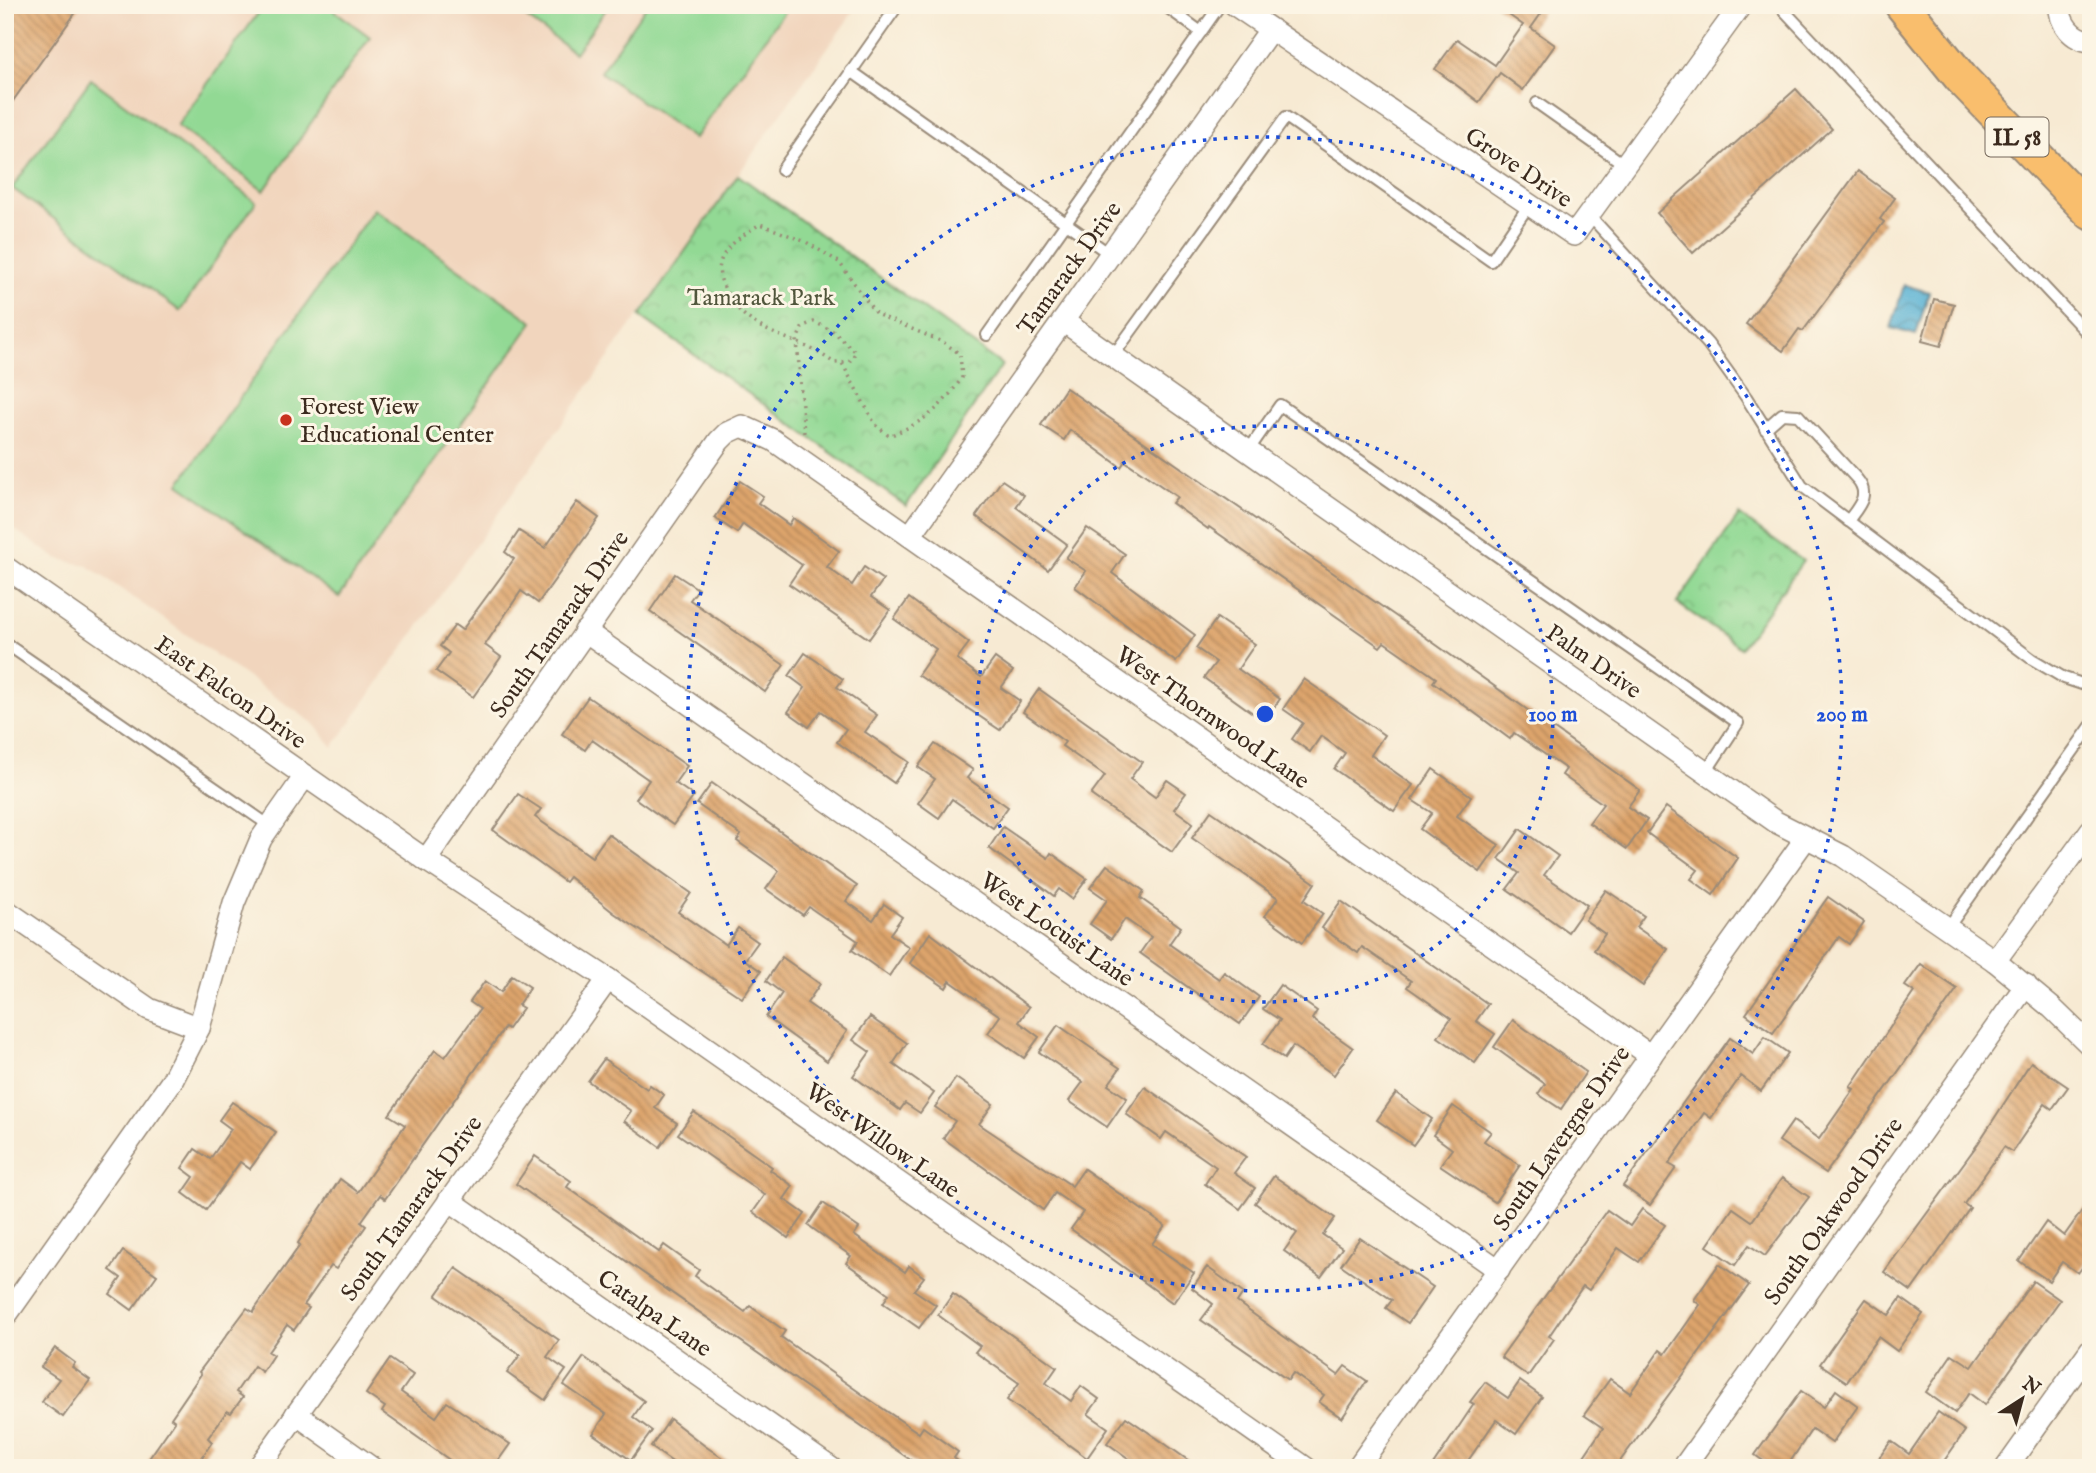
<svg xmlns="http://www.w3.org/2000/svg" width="2096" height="1473" font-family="'IM FELL English',serif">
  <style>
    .built { fill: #f1d5bd }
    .grass { fill: #92d994; stroke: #668259; stroke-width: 2 }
    .park { fill: url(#park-crowns); stroke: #668259; stroke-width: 2 }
    .water { fill: url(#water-waves); stroke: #496e79; stroke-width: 2 }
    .building { fill: url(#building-back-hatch) }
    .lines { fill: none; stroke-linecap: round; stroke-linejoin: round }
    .service-casing { stroke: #998a78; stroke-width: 14 }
    .minor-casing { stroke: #998a78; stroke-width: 24 }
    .primary-casing { stroke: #998a78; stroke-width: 37 }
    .path { stroke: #998a78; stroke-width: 3.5; stroke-dasharray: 2 5; stroke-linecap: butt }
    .service { stroke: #fff; stroke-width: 10 }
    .minor { stroke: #fff; stroke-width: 21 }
    .primary { stroke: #f9be6d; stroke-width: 33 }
    .ring { fill: none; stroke: #1d4ed8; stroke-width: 3.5; stroke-dasharray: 3.5 7 }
    .poi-dot { fill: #c8321e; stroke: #fcf5e5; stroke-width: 2.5 }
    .labels { text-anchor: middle; stroke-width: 6; stroke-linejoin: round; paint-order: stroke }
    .shield { fill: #fcf5e5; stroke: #75675a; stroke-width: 2 }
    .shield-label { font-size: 23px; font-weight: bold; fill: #3b2a1e }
    .street-label { font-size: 24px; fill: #3b2a1e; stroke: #fcf5e5 }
    .park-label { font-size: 24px; fill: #51563c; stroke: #fcf5e5 }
    .poi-label { font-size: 24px; fill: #3b2a1e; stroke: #fcf5e5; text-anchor: start }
    .centre { fill: #1d4ed8; stroke: #fcf5e5; stroke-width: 3.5 }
    .ring-label { font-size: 21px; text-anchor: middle; font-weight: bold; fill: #1d4ed8; stroke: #fcf5e5; stroke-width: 6; stroke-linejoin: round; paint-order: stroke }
  </style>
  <defs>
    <pattern id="park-crowns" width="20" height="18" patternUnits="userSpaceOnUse" patternTransform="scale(1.75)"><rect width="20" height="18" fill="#92d994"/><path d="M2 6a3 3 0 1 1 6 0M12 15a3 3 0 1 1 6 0" fill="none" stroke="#7fba7f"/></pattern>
    <pattern id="water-waves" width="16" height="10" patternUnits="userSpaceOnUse" patternTransform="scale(1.75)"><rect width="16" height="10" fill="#57b1d4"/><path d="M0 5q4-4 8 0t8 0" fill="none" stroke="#4990ab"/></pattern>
    <pattern id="building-back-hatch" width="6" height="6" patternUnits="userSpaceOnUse" patternTransform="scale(1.75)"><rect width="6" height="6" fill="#dda46c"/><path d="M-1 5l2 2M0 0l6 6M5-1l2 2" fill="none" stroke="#b48658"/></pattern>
  </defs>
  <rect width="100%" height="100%" fill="#fcf5e5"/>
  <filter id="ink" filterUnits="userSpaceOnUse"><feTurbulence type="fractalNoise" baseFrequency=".0143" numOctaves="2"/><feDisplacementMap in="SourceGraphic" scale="14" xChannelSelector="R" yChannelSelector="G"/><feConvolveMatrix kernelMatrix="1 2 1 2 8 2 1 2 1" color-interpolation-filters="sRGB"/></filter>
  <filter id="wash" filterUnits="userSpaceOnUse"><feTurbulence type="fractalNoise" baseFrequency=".00686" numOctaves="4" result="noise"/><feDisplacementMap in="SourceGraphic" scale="28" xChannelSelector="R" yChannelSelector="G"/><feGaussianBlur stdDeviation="1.57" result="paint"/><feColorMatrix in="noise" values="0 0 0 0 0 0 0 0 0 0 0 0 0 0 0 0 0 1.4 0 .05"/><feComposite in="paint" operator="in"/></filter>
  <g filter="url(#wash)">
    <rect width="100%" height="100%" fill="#f7ead3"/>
    <polygon class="built" points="5,5 858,5 333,747 313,723 88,566 56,558 5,523"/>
    <g class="grass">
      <polygon points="264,5 327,5 370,37 264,191 177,126"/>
      <polygon points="509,5 609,5 575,53"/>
      <polygon points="647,5 789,5 694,139 600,72"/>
      <polygon points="91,79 256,202 180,311 12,188"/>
      <polygon points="374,209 533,322 339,597 179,484"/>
    </g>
    <g class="park">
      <polygon points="738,175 1002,365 906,506 640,316"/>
      <polygon points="1739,515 1803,561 1741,648 1677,603"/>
    </g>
    <polygon class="water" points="1904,285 1929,292 1916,335 1891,328"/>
    <g id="blocks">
      <g class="building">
        <polygon points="5,5 81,5 5,112"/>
        <polygon points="1495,5 1547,5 1531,28 1555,45 1523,90 1500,73 1479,102 1435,69 1457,39 1495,65 1523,25"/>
        <polygon points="1796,89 1832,129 1693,253 1657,213"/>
        <polygon points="1858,171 1895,198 1880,219 1884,222 1803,331 1799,329 1783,351 1746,324"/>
        <polygon points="1934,299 1954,304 1941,346 1922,341"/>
        <polygon points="1066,388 1407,624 1640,790 1628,807 1647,820 1627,849 1589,823 1603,804 1562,775 1566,769 1514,733 1510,739 1433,682 1436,678 1384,642 1380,647 1209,527 1208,529 1172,503 1177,497 1125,461 1121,467 1070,430 1064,440 1041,425"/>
        <polygon points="1002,480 1024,495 1016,507 1067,544 1048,570 976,516"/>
        <polygon points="740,481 763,496 758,503 789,525 793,518 839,551 827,567 852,585 864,567 883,580 871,597 890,610 869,639 789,584 802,565 743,524 737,533 715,518"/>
        <polygon points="577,502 599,518 538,603 521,591 485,645 501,657 473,697 436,671 449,653 440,646 455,625 462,630 514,559 505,552 519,531 545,548"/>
        <polygon points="1087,528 1125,554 1112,573 1195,635 1176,662 1075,587 1086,571 1066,558"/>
        <polygon points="675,574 698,589 690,600 784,665 765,692 650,611"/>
        <polygon points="909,598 969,643 957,659 981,677 995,658 1013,671 1001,688 1020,701 1000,730 918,675 936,649 894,619"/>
        <polygon points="1217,618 1255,644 1238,669 1280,699 1264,721 1204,678 1216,662 1196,648"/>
        <polygon points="805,653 843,679 837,687 877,715 865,732 909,762 894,783 837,742 846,729 821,711 809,727 788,712 805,688 789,676"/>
        <polygon points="1304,679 1384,735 1371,755 1413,785 1394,811 1334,769 1345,753 1321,736 1310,752 1292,739 1303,723 1283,709"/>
        <polygon points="1039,689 1142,762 1130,779 1155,797 1167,780 1186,793 1174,809 1193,823 1172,852 1091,795 1105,776 1062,746 1065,742 1023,712"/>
        <polygon points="588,697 687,766 675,783 694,796 673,825 636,799 649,780 592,740 585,750 562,734"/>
        <polygon points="935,744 973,770 967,778 1008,807 993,828 952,799 939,818 918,803 935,779 918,767"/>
        <polygon points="1433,769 1471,796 1457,816 1499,845 1480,872 1420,829 1432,813 1412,800"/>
        <polygon points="712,783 857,886 846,901 873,920 884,904 902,917 890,934 909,947 889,976 852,950 858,941 809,907 803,915 766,889 779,871 737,841 741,835 697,804"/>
        <polygon points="518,794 541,809 535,817 592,857 608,834 691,893 678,912 726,945 738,928 758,942 745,960 761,971 742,998 614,913 569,877 565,882 493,830"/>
        <polygon points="1666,807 1738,858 1713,895 1691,879 1698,870 1647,833"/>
        <polygon points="1211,811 1315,883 1304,900 1323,914 1302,943 1265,916 1278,898 1192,838"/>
        <polygon points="1003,827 1048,858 1051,853 1087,879 1072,899 1059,889 1054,896 989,848"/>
        <polygon points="1520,829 1558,856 1544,875 1587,905 1568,932 1507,889 1519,873 1499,859"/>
        <polygon points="1107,865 1144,891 1140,898 1181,927 1169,944 1219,979 1224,972 1259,997 1240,1024 1140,953 1151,937 1125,919 1111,939 1090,924 1107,900 1090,888"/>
        <polygon points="1606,890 1644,916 1636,927 1668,949 1643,986 1594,950 1605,934 1585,920"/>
        <polygon points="1828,897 1864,922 1849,944 1839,937 1773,1033 1746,1014"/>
        <polygon points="1341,901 1488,1004 1476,1021 1495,1034 1475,1063 1438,1037 1451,1018 1407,987 1411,981 1362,947 1358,953 1322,928"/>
        <polygon points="930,933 1029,1007 1019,1022 1039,1037 1024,1058 988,1033 1000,1016 950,981 946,988 910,963"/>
        <polygon points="782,957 820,984 807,1003 847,1031 827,1061 766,1017 782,993 766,981"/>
        <polygon points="1921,964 1957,989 1826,1173 1779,1141 1793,1121 1819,1139 1854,1089 1850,1087 1914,992 1905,986"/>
        <polygon points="512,975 530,987 518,1005 523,1008 508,1029 505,1027 385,1199 380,1195 361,1222 366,1226 347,1253 336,1269 331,1266 304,1305 309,1308 294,1330 287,1325 268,1352 273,1355 262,1372 254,1366 236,1392 243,1397 231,1413 227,1411 208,1438 212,1442 201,1459 193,1468 160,1468 148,1460 175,1421 171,1418 201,1374 199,1372 247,1308 253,1312 300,1245 298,1243 340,1179 358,1192 405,1125 389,1115 435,1050 445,1057 480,1009 470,1002 485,981 501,992"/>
        <polygon points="1280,985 1317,1011 1312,1019 1353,1048 1334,1075 1293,1046 1284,1059 1263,1044 1280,1020 1263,1009"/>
        <polygon points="870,1017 907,1043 893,1064 934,1093 920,1113 905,1103 900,1110 853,1076 870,1052 853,1040"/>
        <polygon points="1513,1020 1586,1072 1561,1109 1538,1094 1545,1084 1494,1047"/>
        <polygon points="1058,1025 1120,1068 1108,1085 1127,1098 1107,1127 1069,1101 1083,1082 1039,1052"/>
        <polygon points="1765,1037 1788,1053 1761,1091 1741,1076 1711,1118 1704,1113 1669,1164 1676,1168 1650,1205 1623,1186 1730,1038 1753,1054"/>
        <polygon points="604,1059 647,1089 650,1085 664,1095 655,1108 677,1123 660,1147 624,1121 631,1111 588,1081"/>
        <polygon points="2031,1062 2068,1087 2052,1109 2045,1104 2012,1152 2004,1147 1964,1204 1970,1208 1911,1291 1884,1272 1977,1145"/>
        <polygon points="956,1078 993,1104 979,1124 1072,1186 1084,1169 1165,1226 1152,1244 1194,1273 1173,1303 1071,1229 1083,1212 1055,1193 1043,1210 943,1138 955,1121 935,1107"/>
        <polygon points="1145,1087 1246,1157 1234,1173 1255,1188 1240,1209 1205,1184 1216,1167 1166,1132 1161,1139 1126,1114"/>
        <polygon points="1396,1093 1432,1119 1413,1145 1377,1120"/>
        <polygon points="232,1102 276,1132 250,1169 240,1162 206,1210 183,1193 194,1177 182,1168 195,1149 210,1159 231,1129 219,1120"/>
        <polygon points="1453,1106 1491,1132 1484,1141 1520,1165 1495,1202 1440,1165 1452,1149 1433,1135"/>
        <polygon points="694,1112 772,1167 770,1170 793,1186 784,1199 805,1214 788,1238 753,1212 765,1195 678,1134"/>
        <polygon points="535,1156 571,1181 567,1187 659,1252 664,1245 699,1270 695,1276 745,1312 750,1306 785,1331 781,1337 876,1404 919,1433 923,1427 958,1452 954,1458 967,1468 922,1468 516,1184"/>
        <polygon points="1274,1176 1335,1218 1323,1235 1342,1248 1321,1277 1284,1251 1297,1233 1255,1203"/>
        <polygon points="1782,1178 1809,1197 1765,1256 1749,1245 1735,1265 1707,1246 1733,1208 1752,1221"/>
        <polygon points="2091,1198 2091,1256 2078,1273 2062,1262 2049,1281 2019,1261 2046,1222 2064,1236"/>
        <polygon points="823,1203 859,1228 854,1235 905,1272 909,1266 924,1277 914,1290 936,1305 919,1328 883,1303 889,1294 846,1263 851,1256 808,1225"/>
        <polygon points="1642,1209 1665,1225 1639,1262 1618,1248 1589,1290 1583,1286 1549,1336 1554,1339 1528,1376 1501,1357 1607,1210 1630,1226"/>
        <polygon points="1360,1238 1433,1287 1408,1323 1386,1308 1392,1300 1341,1265"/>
        <polygon points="123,1251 157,1275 132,1310 110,1294 121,1278 110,1270"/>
        <polygon points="1719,1264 1749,1285 1615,1468 1576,1468 1603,1428 1584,1415 1610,1379 1630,1393 1660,1350 1665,1354 1700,1305 1694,1300"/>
        <polygon points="1207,1267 1243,1293 1237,1302 1279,1333 1338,1375 1345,1366 1367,1381 1342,1418 1319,1402 1324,1395 1293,1373 1288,1380 1201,1320 1213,1304 1192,1288"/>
        <polygon points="456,1268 559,1340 547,1357 566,1370 545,1400 507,1373 520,1355 436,1296"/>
        <polygon points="2033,1281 2060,1300 1985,1405 1969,1393 1955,1413 1926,1392 1952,1354 1972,1367"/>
        <polygon points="953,1294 1057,1367 1046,1383 1071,1401 1081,1386 1099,1399 1088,1414 1108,1428 1087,1458 1007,1400 1019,1383 975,1352 980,1346 938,1315"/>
        <polygon points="1901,1298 1923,1314 1897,1351 1878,1337 1847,1382 1820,1364 1866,1299 1889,1315"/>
        <polygon points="55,1348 75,1363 72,1367 90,1380 63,1417 42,1402 59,1379 41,1367"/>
        <polygon points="584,1357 644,1401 633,1417 652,1431 631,1460 593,1434 606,1414 564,1385"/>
        <polygon points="390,1359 413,1375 401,1392 436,1417 447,1402 510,1444 493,1468 461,1468 382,1412 385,1407 366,1394"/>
        <polygon points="1520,1381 1542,1397 1516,1434 1496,1420 1463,1468 1431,1468 1474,1404 1470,1402 1485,1382 1508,1398"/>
        <polygon points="1836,1390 1858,1406 1832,1443 1812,1429 1786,1468 1773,1468 1755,1455 1801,1391 1824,1407"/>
        <polygon points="1938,1412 1965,1431 1939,1468 1872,1468 1891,1441 1909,1454"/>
        <polygon points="1126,1417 1161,1441 1199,1468 1142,1468 1107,1443"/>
        <polygon points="670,1419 705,1446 737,1468 681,1468 651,1447"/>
      </g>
    </g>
  </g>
  <g filter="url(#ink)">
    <use href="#blocks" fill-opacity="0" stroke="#998a78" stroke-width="2"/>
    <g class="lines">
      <defs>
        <g id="service">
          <polyline points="1164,5 1201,32"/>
          <polyline points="1779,5 2091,337"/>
          <polyline points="214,6 215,5"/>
          <polyline points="851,71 1111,255"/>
          <polyline points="1537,103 1625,165"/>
          <polyline points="782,170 898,5"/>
          <polyline points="1589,215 1708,344 1746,397 1802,486 2032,659 2064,678 2091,687"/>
          <polyline points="987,335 1220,5"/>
          <polyline points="1113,356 1286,117 1491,261 1529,205"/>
          <path d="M1765,429l17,-15 16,1 59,64c14,16 1,28 -9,42"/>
          <polyline points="1248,451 1280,405 1738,723 1706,772"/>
          <polyline points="5,643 270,826"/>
          <polyline points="1947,929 2091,726"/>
        </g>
        <g id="minor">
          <polyline points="1235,5 1574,235 1741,5"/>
          <path d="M2060,5c-1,18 12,35 31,36"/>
          <polyline points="1063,321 1776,822 1843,856 1995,961 2052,1008 2091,1046"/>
          <polyline points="910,536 1270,30"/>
          <polyline points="5,567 426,860 608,979 1306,1468"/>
          <polyline points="585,631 1499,1270"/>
          <polyline points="426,860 719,441 727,433 742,426 773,440 1651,1056"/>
          <polyline points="5,910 149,1009 199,1028"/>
          <polyline points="1995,961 2091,830"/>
          <polyline points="449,1200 831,1468"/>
          <polyline points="5,1317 172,1081 199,1028 234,903 261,839 305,776"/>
          <polyline points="296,1414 372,1468"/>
          <polyline points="258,1468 608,979"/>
          <polyline points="1357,1468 1806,838"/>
          <polyline points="1683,1468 2026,985"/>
          <polyline points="2006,1468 2091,1349"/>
        </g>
        <polyline id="primary" points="1902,5 1961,78 2091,213"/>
      </defs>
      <use href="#service" class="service-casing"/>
      <use href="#minor" class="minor-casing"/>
      <use href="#primary" class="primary-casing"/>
      <path class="path" d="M804,433l-7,-93 6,-14 11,-4 19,9 23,21 -7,10 -15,1c-43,-33 -86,-23 -111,-78 -14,-31 15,-46 37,-61l46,18 33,20 37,52 67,28 17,12 2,24c-23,32 -36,43 -73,58l-14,-12 -33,-61"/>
      <use href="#service" class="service"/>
      <use href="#minor" class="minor"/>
      <use href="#primary" class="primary"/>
    </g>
  </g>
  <g class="ring">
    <circle cx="1265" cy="714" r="288"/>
    <circle cx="1265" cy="714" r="577"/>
  </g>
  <circle class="poi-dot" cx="286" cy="420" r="7"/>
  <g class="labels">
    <rect class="shield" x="1985.5" y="117.5" width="63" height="39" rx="5"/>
    <g class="shield-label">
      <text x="2017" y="145">IL 58</text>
    </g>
    <g class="street-label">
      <text transform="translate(1519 167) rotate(34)" y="8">Grove Drive</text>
      <text transform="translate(1069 268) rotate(-54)" y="8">Tamarack Drive</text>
      <text transform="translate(559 624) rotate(-55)" y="8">South Tamarack Drive</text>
      <text transform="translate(1594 661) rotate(35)" y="8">Palm Drive</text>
      <text transform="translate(231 692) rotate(35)" y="8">East Falcon Drive</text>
      <text transform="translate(1213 717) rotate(35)" y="8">West Thornwood Lane</text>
      <text transform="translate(1057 929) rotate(35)" y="8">West Locust Lane</text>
      <text transform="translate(1561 1138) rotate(-55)" y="8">South Lavergne Drive</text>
      <text transform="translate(883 1140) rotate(35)" y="8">West Willow Lane</text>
      <text transform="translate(411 1208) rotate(-54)" y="8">South Tamarack Drive</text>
      <text transform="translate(1833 1211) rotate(-55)" y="8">South Oakwood Drive</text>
      <text transform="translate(655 1313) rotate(35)" y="8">Catalpa Lane</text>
    </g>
    <g class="park-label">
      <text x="761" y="305">Tamarack Park</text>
    </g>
    <g class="poi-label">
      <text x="300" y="414">Forest View<tspan x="300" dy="28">Educational Center</tspan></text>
    </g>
  </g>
  <circle cx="1265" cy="714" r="10" class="centre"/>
  <g class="ring-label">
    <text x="1553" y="721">100 m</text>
    <text x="1842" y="721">200 m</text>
  </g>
  <rect width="2096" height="1473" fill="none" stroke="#fcf5e5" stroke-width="28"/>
  <g transform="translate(2022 1399) rotate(36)" stroke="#fcf5e5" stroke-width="5" paint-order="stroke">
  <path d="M0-5L12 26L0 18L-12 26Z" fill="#3b2a1e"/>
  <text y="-10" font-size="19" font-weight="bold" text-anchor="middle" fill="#3b2a1e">N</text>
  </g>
</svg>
